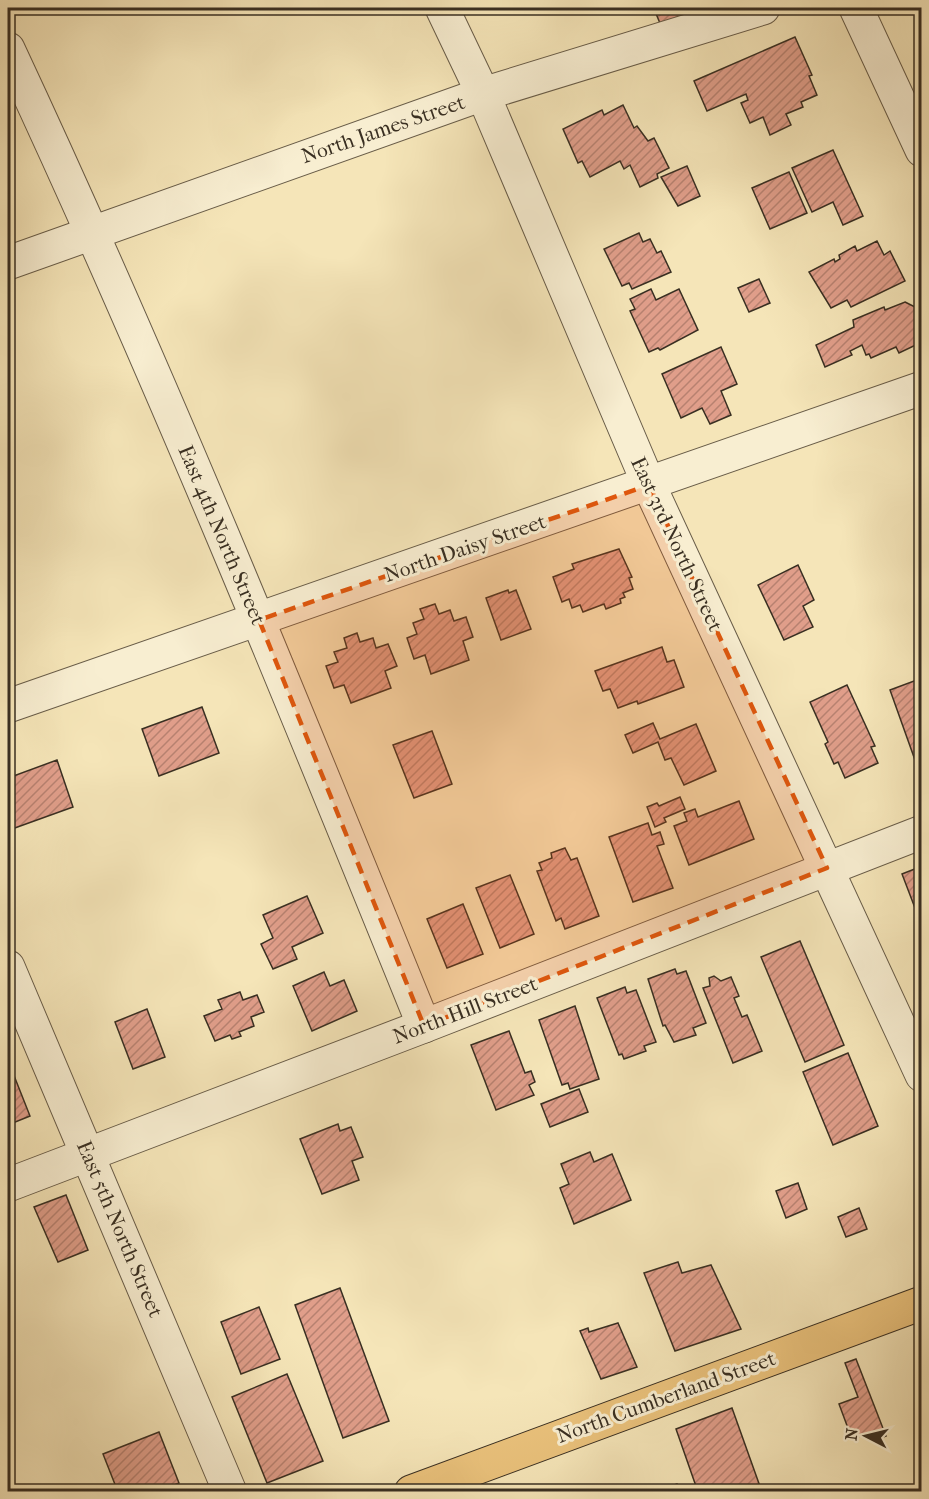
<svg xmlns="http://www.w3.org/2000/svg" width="929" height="1499" font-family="'IM FELL French Canon',serif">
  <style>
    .building { fill: url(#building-hatch); stroke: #392f22; stroke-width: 1.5 }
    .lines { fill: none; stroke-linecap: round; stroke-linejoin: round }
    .minor-casing { stroke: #685c48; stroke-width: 35 }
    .major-casing { stroke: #392f22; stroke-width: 35 }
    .minor { stroke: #f8eed1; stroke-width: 33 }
    .major { stroke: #eac27c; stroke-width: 33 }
    .marked { fill: #df570d; fill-opacity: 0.2; stroke: #df570d; stroke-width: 4.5; stroke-dasharray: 12 8; stroke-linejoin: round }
    .labels { text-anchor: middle; stroke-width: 6; stroke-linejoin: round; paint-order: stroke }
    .street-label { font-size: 21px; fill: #392f22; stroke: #f8eed1 }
  </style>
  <defs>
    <pattern id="building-hatch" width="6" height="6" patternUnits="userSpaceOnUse" patternTransform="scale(1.5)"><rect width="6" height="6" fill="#e09e8a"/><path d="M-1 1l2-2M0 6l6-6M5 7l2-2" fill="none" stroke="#b78170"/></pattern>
  </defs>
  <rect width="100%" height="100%" fill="#f5e5b8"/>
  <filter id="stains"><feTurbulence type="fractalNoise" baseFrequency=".00333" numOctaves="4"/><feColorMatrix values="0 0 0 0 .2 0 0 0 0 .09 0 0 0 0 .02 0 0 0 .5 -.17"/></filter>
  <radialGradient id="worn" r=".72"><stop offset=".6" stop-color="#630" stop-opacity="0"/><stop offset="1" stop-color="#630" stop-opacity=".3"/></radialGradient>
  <g class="building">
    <polygon points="657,8 684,8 691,23 665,35 654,9"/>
    <polygon points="795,37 812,75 809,76 817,95 801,102 803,107 786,114 791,125 770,135 763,117 750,123 741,103 748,100 746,94 707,111 694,81"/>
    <polygon points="623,105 634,128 637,126 648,141 654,138 669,168 657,174 658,178 640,187 630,165 624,169 620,161 590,177 582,161 578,163 563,129 602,110 604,115"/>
    <polygon points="833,150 863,216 843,225 833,202 812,212 792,168"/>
    <polygon points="687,166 700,196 678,206 661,177"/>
    <polygon points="789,172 807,213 770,229 752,188"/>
    <polygon points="639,233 643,242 650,239 657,253 661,251 671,272 632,289 629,283 622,286 604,249"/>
    <polygon points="877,241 884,255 890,251 905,281 851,307 847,300 831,308 809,272 834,259 835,262 840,259 839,255 855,246 857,251"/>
    <polygon points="759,279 770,303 749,312 738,288"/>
    <polygon points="651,289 656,300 679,289 698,330 660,350 658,348 649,352 630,311 635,309 630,299"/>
    <polygon points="905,302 915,307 915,319 922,330 920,343 899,353 896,347 871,358 869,354 866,355 862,345 850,351 852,355 825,367 816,345 854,327 853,320 884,307 885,310"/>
    <polygon points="721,347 737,384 721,391 731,415 710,424 702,408 681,418 662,374"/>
    <polygon points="619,549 632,577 629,578 633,589 623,593 625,597 620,599 621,603 606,609 604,604 583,612 580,605 572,608 569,599 562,602 553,577 574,569 572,564"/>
    <polygon points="798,565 814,600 803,606 813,627 784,640 758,585"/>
    <polygon points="508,590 509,593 516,590 531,629 501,640 486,598"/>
    <polygon points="435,604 439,614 450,610 454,621 466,617 473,637 463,641 469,660 431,674 425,655 414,659 407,638 417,634 413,623 424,619 420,609"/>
    <polygon points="357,633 360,642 373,638 376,648 388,644 397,666 385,671 391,688 351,703 344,685 334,688 326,666 338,662 334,652 347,648 344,638"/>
    <polygon points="662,647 667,662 674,660 684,687 638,704 637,701 618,708 610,689 603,691 595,671"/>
    <polygon points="922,678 922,758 915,760 890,690"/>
    <polygon points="847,685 875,746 871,747 878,763 845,778 838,762 834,764 825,744 828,742 810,702"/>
    <polygon points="202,707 219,753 159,776 142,729"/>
    <polygon points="653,723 660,739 696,724 716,771 684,785 671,758 665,760 658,742 633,753 625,735"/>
    <polygon points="432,731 452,784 414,798 393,745"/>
    <polygon points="57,760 73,807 12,829 8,815 8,778"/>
    <polygon points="680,797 685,809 664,818 666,822 655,827 647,807 657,803 659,806"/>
    <polygon points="739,801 754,839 689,865 674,826 687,821 684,813 695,809 698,817"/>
    <polygon points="648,823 652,835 660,832 664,844 657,846 673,888 633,902 609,837"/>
    <polygon points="565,848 571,860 577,858 599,916 565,929 561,918 556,921 537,871 542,870 539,863 552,858 551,853"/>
    <polygon points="922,866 922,905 915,908 902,874"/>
    <polygon points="510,875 534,934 500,948 476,888"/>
    <polygon points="307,896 323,933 292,947 297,959 273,969 261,944 273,938 263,915"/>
    <polygon points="463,904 483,954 447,968 427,919"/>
    <polygon points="800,941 844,1045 805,1062 761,957"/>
    <polygon points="675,969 677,974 686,971 706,1023 693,1028 696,1035 674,1042 665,1025 663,1026 648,979"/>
    <polygon points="324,972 330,986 344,980 357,1011 312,1031 293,986"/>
    <polygon points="714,976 721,981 731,977 739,996 734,998 742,1017 747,1015 762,1051 733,1063 703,988 710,986 709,978"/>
    <polygon points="625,987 627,993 636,990 656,1042 644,1046 646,1051 624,1059 622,1054 619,1055 597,998"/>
    <polygon points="240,992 243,1000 257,995 264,1012 251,1017 254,1026 239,1032 241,1036 232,1039 230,1035 215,1041 204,1016 222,1009 218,1000"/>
    <polygon points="575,1006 599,1079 570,1089 568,1083 562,1085 539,1020"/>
    <polygon points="147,1009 165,1057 133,1069 115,1022"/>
    <polygon points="509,1031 525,1073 531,1071 535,1082 529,1085 534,1095 496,1110 471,1045"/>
    <polygon points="848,1053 878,1126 833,1145 803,1072"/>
    <polygon points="11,1068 30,1116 8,1125 8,1069"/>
    <polygon points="579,1089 588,1112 550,1127 541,1104"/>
    <polygon points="338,1124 340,1131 351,1127 363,1157 352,1161 359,1180 322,1194 300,1139"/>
    <polygon points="590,1152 594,1162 612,1154 631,1200 574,1224 560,1188 569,1184 561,1164"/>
    <polygon points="798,1183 807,1209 786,1218 776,1191"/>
    <polygon points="66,1195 88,1250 58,1262 34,1207"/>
    <polygon points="859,1208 867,1229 846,1237 838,1217"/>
    <polygon points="678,1262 682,1273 711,1265 741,1329 675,1351 644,1273"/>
    <polygon points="340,1288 389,1421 343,1438 295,1305"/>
    <polygon points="259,1307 280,1359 241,1374 221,1322"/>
    <polygon points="618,1323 637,1367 601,1379 580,1331 588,1328 589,1332"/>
    <polygon points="856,1359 886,1436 874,1440 871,1432 852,1439 839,1404 858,1397 845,1363"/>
    <polygon points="287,1374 323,1461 267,1483 232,1397"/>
    <polygon points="732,1408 762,1492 698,1492 676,1429"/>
    <polygon points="159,1432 179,1483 158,1492 118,1492 103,1454"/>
    <polygon points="677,1484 680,1492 655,1492"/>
  </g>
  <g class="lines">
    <defs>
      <g id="minor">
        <polyline points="442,8 483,94 649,485 922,1075"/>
        <polyline points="856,8 922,150"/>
        <path d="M8,49c150,321 283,649 416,977"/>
        <polyline points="8,263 483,94 763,8"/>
        <polyline points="8,706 922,388"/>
        <polyline points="8,967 230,1492"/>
        <polyline points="8,1185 424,1026 922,832"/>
      </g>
      <polyline id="major" points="411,1492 922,1303"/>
    </defs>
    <use href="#minor" class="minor-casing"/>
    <use href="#major" class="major-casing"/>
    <use href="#minor" class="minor"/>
    <use href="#major" class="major"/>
  </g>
  <path class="marked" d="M649,485l178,383 -403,158 -165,-406z"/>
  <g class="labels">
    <g class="street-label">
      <text transform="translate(383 129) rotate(-19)" y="7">North James Street</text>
      <text transform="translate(222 535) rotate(67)" y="7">East 4th North Street</text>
      <text transform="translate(677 544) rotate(65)" y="7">East 3rd North Street</text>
      <text transform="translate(465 548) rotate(-19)" y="7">North Daisy Street</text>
      <text transform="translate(465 1010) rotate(-21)" y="7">North Hill Street</text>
      <text transform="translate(120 1229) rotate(67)" y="7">East 5th North Street</text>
      <text transform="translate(666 1397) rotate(-20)" y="7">North Cumberland Street</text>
    </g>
  </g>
  <rect width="929" height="1499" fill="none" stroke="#f5e5b8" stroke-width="30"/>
  <rect x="9" y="9" width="911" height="1481" fill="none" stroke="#392f22" stroke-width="3"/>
  <rect x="15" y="15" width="899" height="1469" fill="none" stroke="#392f22" stroke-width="1.5"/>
  <g transform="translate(866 1436) rotate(277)" stroke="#f8eed1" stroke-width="4.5" paint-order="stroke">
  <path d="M0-4.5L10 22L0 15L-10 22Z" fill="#392f22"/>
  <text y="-9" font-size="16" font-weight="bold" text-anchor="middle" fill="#392f22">N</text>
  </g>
  <rect width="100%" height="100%" filter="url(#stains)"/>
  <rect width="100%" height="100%" fill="url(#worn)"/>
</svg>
